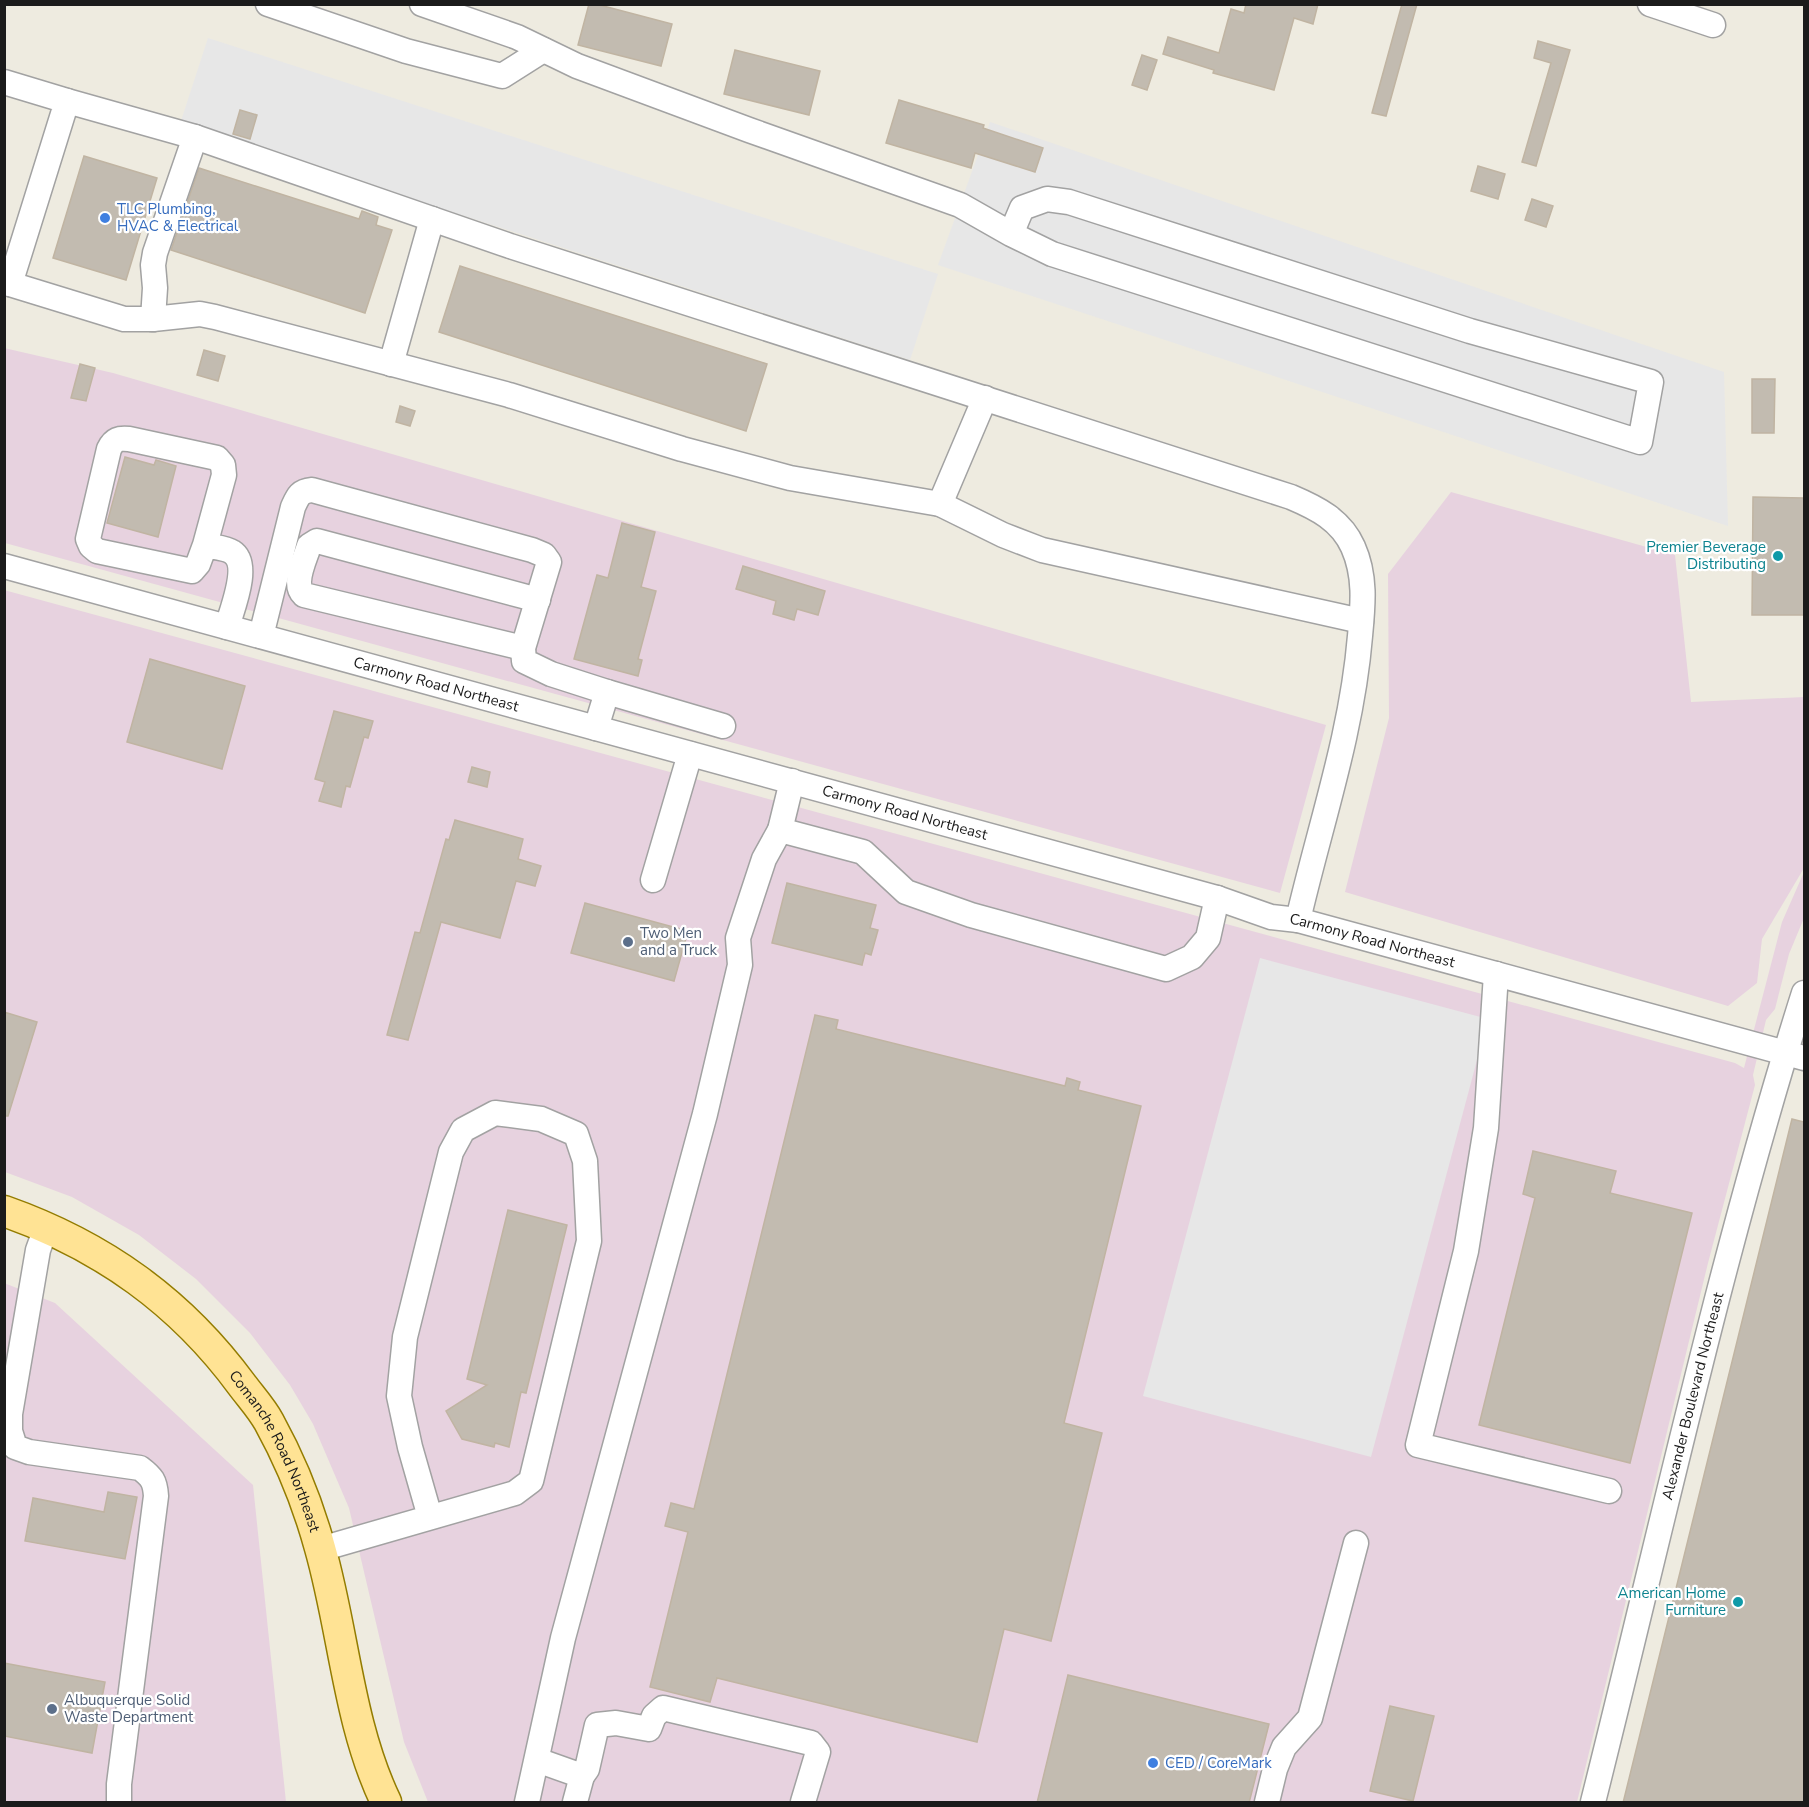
<svg xmlns="http://www.w3.org/2000/svg" width="1809" height="1807" font-family="'Nunito Sans',sans-serif">
  <style>
    .industrial { fill: #e7d2df }
    .parking { fill: #e7e7e7 }
    .building { fill: #c2bbb0; stroke: #c0b4a2; stroke-width: 1.5 }
    .lines { fill: none; stroke-linecap: round; stroke-linejoin: round }
    .minor-casing { stroke: #a2a2a2; stroke-width: 27 }
    .major-casing { stroke: #937c00; stroke-width: 33 }
    .minor { stroke: #fff; stroke-width: 24 }
    .major { stroke: #ffe394; stroke-width: 30 }
    .shop-dot { fill: #3f7fe0; stroke: #fff; stroke-width: 2 }
    .culture-dot { fill: #0f9aa8; stroke: #fff; stroke-width: 2 }
    .service-dot { fill: #5c6f8a; stroke: #fff; stroke-width: 2 }
    .labels { text-anchor: middle; stroke-width: 4.5; stroke-linejoin: round; paint-order: stroke }
    .shop-label { font-size: 15px; fill: #366cbe; stroke: #fff; text-anchor: start }
    .culture-label { font-size: 15px; fill: #0d838f; stroke: #fff; text-anchor: end }
    .street-label { font-size: 15px; fill: #1b1b1b; stroke: #fff }
    .service-label { font-size: 15px; fill: #4e5e75; stroke: #fff; text-anchor: start }
  </style>
  <rect width="100%" height="100%" fill="#eeebe0"/>
  <g class="industrial">
    <polygon points="4,348 113,373 1326,725 1280,893 5,543"/>
    <polygon points="1451,492 1675,555 1691,702 1804,697 1804,868 1762,939 1757,983 1728,1006 1345,892 1389,718 1388,574"/>
    <polygon points="4,590 1735,1063 1744,1068 1782,922 1804,872 1804,918 1789,954 1775,1009 1766,1020 1753,1075 1755,1085 1708,1263 1577,1802 428,1802 404,1742 349,1508 313,1424 290,1385 250,1333 196,1279 139,1235 72,1197 5,1172"/>
    <polygon points="4,1283 55,1303 253,1485 286,1802 5,1802"/>
  </g>
  <g class="parking">
    <polygon points="208,38 938,274 910,360 180,124"/>
    <polygon points="990,122 1724,372 1728,526 938,265"/>
    <polygon points="1260,958 1488,1019 1371,1457 1143,1396"/>
  </g>
  <g class="building">
    <polygon points="589,4 596,4 672,24 661,66 578,45"/>
    <polygon points="1246,4 1318,4 1313,24 1294,18 1274,90 1213,73 1214,70 1163,54 1168,37 1219,53 1231,9 1244,13"/>
    <polygon points="1402,4 1417,4 1386,116 1372,113"/>
    <polygon points="1538,41 1570,50 1536,166 1522,162 1551,63 1534,58"/>
    <polygon points="735,50 820,71 809,115 724,94"/>
    <polygon points="1142,55 1157,60 1147,90 1132,85"/>
    <polygon points="899,100 984,125 983,128 1043,148 1035,172 975,153 971,168 886,143"/>
    <polygon points="240,110 257,115 250,139 233,134"/>
    <polygon points="84,156 157,178 126,280 53,258"/>
    <polygon points="1478,166 1505,174 1498,199 1471,191"/>
    <polygon points="199,168 359,219 362,211 378,217 376,225 392,230 365,313 171,250"/>
    <polygon points="1532,199 1553,206 1546,227 1525,220"/>
    <polygon points="460,266 767,364 746,431 439,332"/>
    <polygon points="204,350 225,356 218,381 197,375"/>
    <polygon points="80,364 95,368 86,401 71,398"/>
    <polygon points="1752,379 1775,379 1774,433 1752,433"/>
    <polygon points="400,406 415,411 410,426 396,422"/>
    <polygon points="125,457 154,465 156,460 176,466 158,537 107,523"/>
    <polygon points="1753,497 1804,498 1804,615 1752,615"/>
    <polygon points="622,523 655,532 641,587 656,591 638,659 642,660 638,676 574,659 597,575 608,578"/>
    <polygon points="743,566 825,591 818,615 797,609 794,620 773,614 776,601 736,589"/>
    <polygon points="150,659 245,686 222,769 127,742"/>
    <polygon points="334,711 373,721 368,738 364,737 350,787 346,786 341,807 319,801 325,782 315,779"/>
    <polygon points="472,767 490,772 487,787 468,782"/>
    <polygon points="455,820 523,839 518,859 541,866 535,886 516,881 500,938 441,922 408,1040 387,1035 415,932 420,933 446,839 449,840"/>
    <polygon points="787,883 876,905 870,928 878,930 871,955 865,953 862,965 772,943"/>
    <polygon points="585,903 688,931 674,981 571,953"/>
    <polygon points="4,1012 37,1022 8,1116 4,1116"/>
    <polygon points="815,1015 838,1020 836,1029 1065,1086 1067,1078 1080,1082 1078,1090 1141,1106 1064,1423 1102,1433 1051,1641 1004,1629 977,1742 717,1678 710,1702 650,1687 688,1532 665,1526 671,1503 694,1509"/>
    <polygon points="1792,1119 1804,1122 1804,1803 1623,1803"/>
    <polygon points="1533,1151 1616,1171 1610,1193 1692,1213 1630,1463 1479,1425 1535,1198 1523,1194"/>
    <polygon points="508,1210 567,1225 526,1393 521,1392 509,1447 495,1443 494,1447 462,1439 446,1411 487,1385 467,1379"/>
    <polygon points="108,1492 137,1497 125,1559 25,1541 33,1498 104,1512"/>
    <polygon points="4,1663 105,1682 92,1753 4,1736"/>
    <polygon points="1068,1675 1269,1724 1249,1803 1037,1803"/>
    <polygon points="1390,1706 1434,1716 1413,1801 1370,1791"/>
  </g>
  <g class="lines">
    <defs>
      <g id="minor">
        <polyline points="268,4 406,51 502,76 543,50"/>
        <polyline points="422,4 517,37 577,66 749,130 960,205 1011,234 1052,254 1640,442 1651,382 1470,331 1069,202 1047,199 1022,208 1011,234"/>
        <polyline points="1650,4 1713,25"/>
        <polyline points="4,82 67,101 10,284 4,283"/>
        <path d="M67,101l128,36 315,109 781,251c26,11 50,23 62,50 13,29 10,58 7,89 -8,98 -40,189 -62,284"/>
        <polyline points="10,284 124,319 153,319 200,314 215,317 509,395 682,449 790,478 940,504 1003,535 1042,550 1361,621"/>
        <polyline points="153,319 155,288 153,265 155,253 195,137"/>
        <polyline points="391,364 432,219"/>
        <polyline points="940,504 985,398"/>
        <path d="M205,545l-7,19 -6,7 -95,-20 -6,-5 -3,-7 21,-90c5,-10 10,-11 20,-10l88,19 6,7 1,10 -19,70c8,2 21,3 27,7 19,12 0,57 -5,75"/>
        <path id="s1" d="M4,566l1213,332 54,19 27,3 506,138"/>
        <path d="M261,636l32,-129c5,-11 7,-16 19,-17l220,60 12,5 5,7 -26,86 1,13 27,13 56,18 -11,36"/>
        <path d="M523,648l-219,-53c-12,-11 1,-36 5,-49l8,-5 221,59"/>
        <polyline points="607,692 723,726"/>
        <polyline points="780,830 863,852 906,892 971,915 1166,969 1192,957 1208,938 1217,898"/>
        <polyline points="653,880 690,754"/>
        <polyline points="1496,974 1486,1128 1466,1251 1418,1445 1609,1491"/>
        <path d="M46,1228l-8,22 -28,164v17l5,16 14,5 111,16c12,9 15,13 16,28l-37,288v18"/>
        <polyline points="321,1549 515,1493 531,1481 589,1241 585,1161 576,1134 541,1119 495,1113 463,1130 451,1152 405,1337 399,1396 410,1447 430,1517"/>
        <polyline points="537,1760 582,1776 587,1769 597,1725 616,1723 649,1729 654,1716 663,1708 811,1743 818,1752 803,1802"/>
        <polyline points="527,1802 563,1638 705,1114 740,965 738,938 764,859 780,830 792,781"/>
        <polyline points="575,1802 582,1776"/>
        <polyline points="1267,1802 1275,1769 1284,1747 1310,1718 1356,1543"/>
        <path id="s2" d="M1593,1802c68,-270 127,-544 211,-809"/>
      </g>
      <g id="major">
        <path id="s3" d="M4,1211c99,35 177,91 238,174 9,12 20,24 27,37 22,40 39,82 51,126 24,84 28,175 66,254"/>
      </g>
    </defs>
    <use href="#minor" class="minor-casing"/>
    <use href="#major" class="major-casing"/>
    <use href="#minor" class="minor"/>
    <use href="#major" class="major"/>
  </g>
  <g class="shop-dot">
    <circle cx="105" cy="218" r="6"/>
    <circle cx="1153" cy="1763" r="6"/>
  </g>
  <g class="culture-dot">
    <circle cx="1778" cy="556" r="6"/>
    <circle cx="1738" cy="1602" r="6"/>
  </g>
  <g class="service-dot">
    <circle cx="628" cy="942" r="6"/>
    <circle cx="52" cy="1709" r="6"/>
  </g>
  <g class="labels">
    <g class="shop-label">
      <text x="117" y="214">TLC Plumbing,<tspan x="117" dy="17">HVAC &amp; Electrical</tspan></text>
      <text x="1165" y="1768">CED / CoreMark</text>
    </g>
    <g class="culture-label">
      <text x="1766" y="552">Premier Beverage<tspan x="1766" dy="17">Distributing</tspan></text>
      <text x="1726" y="1598">American Home<tspan x="1726" dy="17">Furniture</tspan></text>
    </g>
    <g class="street-label">
      <text dy="5" stroke="none"><textPath href="#s1" startOffset="448">Carmony Road Northeast</textPath></text>
      <text dy="5" stroke="none"><textPath href="#s1" startOffset="934">Carmony Road Northeast</textPath></text>
      <text dy="5" stroke="none"><textPath href="#s1" startOffset="1419">Carmony Road Northeast</textPath></text>
      <text dy="5" stroke="none"><textPath href="#s2" startOffset="418">Alexander Boulevard Northeast</textPath></text>
      <text dy="5" stroke="none"><textPath href="#s3" startOffset="374">Comanche Road Northeast</textPath></text>
    </g>
    <g class="service-label">
      <text x="640" y="938">Two Men<tspan x="640" dy="17">and a Truck</tspan></text>
      <text x="64" y="1705">Albuquerque Solid<tspan x="64" dy="17">Waste Department</tspan></text>
    </g>
  </g>
  <rect width="1809" height="1807" fill="none" stroke="#1b1b1b" stroke-width="12"/>
</svg>
